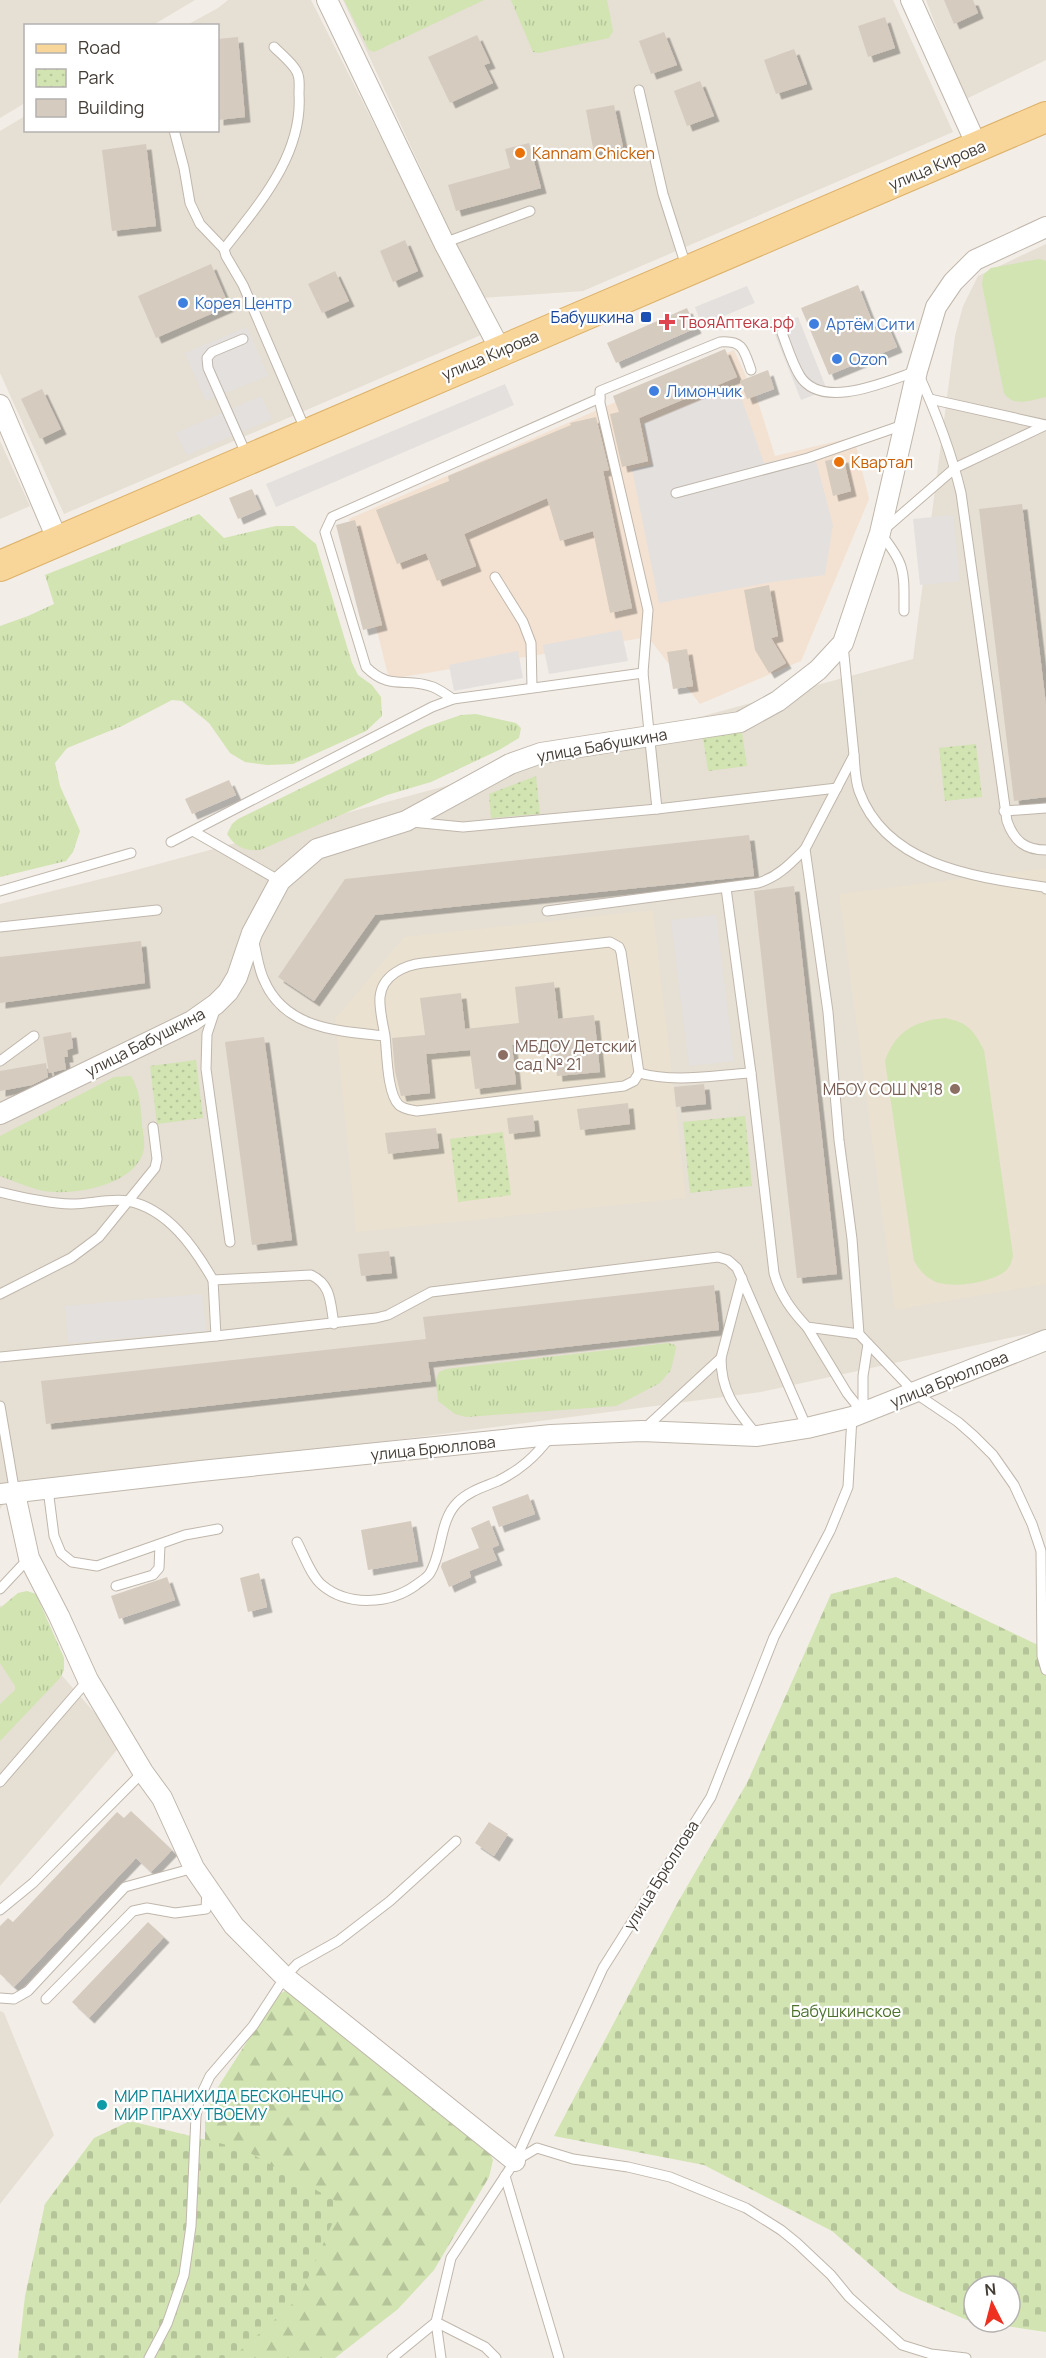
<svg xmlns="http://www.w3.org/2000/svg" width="1046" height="2358" font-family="Manrope,sans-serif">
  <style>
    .residential { fill: #e6dfd4 }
    .commercial { fill: #f3e2d2 }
    .education { fill: #eae1d0 }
    .grass { fill: url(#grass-tufts) }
    .forest { fill: url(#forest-firs) }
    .cemetery { fill: url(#cemetery-stones) }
    .park { fill: url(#park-dots) }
    .garden { fill: #d1e4b1 }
    .parking { fill: #e3e0de }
    .building { fill: #d6cbbf; filter: url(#shadow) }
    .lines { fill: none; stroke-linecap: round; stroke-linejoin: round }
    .lane-casing { stroke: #c0b7ac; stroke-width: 11 }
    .street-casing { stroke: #c0b7ac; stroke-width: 22 }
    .primary-casing { stroke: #dcb169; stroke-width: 32 }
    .lane { stroke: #fff; stroke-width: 9 }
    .street { stroke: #fff; stroke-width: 20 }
    .primary { stroke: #f8d598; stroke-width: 30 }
    .food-dot { fill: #e8710a; stroke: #fff; stroke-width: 2 }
    .shop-dot { fill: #3f7fe0; stroke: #fff; stroke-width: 2 }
    .transit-dot { fill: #1a4fb4; stroke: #fff; stroke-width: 2 }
    .health-dot { fill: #e0444e; stroke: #fff; stroke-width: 2 }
    .education-dot { fill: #8d6e63; stroke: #fff; stroke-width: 2 }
    .culture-dot { fill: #0f9aa8; stroke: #fff; stroke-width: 2 }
    .labels { text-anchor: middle; stroke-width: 4.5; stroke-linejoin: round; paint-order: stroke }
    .food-label { font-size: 16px; fill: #c56008; stroke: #fff; text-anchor: start }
    .street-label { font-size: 16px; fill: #443d36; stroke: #fff }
    .shop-label { font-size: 16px; fill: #366cbe; stroke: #fff; text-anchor: start }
    .transit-label { font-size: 16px; fill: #164399; stroke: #fff; text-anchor: end }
    .health-label { font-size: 16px; fill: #be3a42; stroke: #fff; text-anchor: start }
    .education-label { font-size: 16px; fill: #785e54; stroke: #fff; text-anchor: start }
    .park-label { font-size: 16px; fill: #4c722c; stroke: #fff }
    .culture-label { font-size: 16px; fill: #0d838f; stroke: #fff; text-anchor: start }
  </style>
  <defs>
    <pattern id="grass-tufts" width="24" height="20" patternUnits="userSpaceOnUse" patternTransform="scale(1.5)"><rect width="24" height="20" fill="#d1e4b1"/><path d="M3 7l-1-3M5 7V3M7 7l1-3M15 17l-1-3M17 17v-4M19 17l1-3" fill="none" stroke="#b5c499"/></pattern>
    <pattern id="forest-firs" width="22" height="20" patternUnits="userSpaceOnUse" patternTransform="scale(1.5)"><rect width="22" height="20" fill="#d1e4b1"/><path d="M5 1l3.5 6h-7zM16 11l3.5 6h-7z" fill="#b5c499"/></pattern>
    <pattern id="cemetery-stones" width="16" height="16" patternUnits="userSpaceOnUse" patternTransform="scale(1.5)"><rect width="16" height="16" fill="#d1e4b1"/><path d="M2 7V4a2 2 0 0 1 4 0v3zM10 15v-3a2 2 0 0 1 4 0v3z" fill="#b5c499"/></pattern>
    <pattern id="park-dots" width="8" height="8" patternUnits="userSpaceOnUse" patternTransform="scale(1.5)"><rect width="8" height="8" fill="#d1e4b1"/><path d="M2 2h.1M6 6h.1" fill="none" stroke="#b5c499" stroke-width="1.8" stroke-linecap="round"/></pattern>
    <filter id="shadow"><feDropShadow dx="5.5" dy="5.5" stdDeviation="0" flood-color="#0004"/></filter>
  </defs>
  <rect width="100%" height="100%" fill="#f2ede6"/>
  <g class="residential">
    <polygon points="0,0 195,0 153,25 26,26 25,103 0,118"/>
    <polygon points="228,0 311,0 481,335 64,514 0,373 0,131 25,116 26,130 218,130 218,26 187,25 218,8"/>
    <polygon points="343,0 893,0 953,132 583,291 481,298"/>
    <polygon points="926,0 1046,0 1046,60 964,100"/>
    <polygon points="1046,244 1046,1330 761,1392 14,1490 0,1509 0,904 125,873 913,659 955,336 963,306 978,276"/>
    <polygon points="0,441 30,506 0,519"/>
    <polygon points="0,1605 122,1744 0,1886"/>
    <polygon points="0,2011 4,2013 54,2135 0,2204"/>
  </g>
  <polygon class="commercial" points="734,350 759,405 775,456 854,437 869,499 801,661 700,704 648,637 389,679 349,519"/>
  <g class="education">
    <polygon points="1046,868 1046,1284 895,1310 839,894"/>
    <polygon points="653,910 686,1198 356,1232 335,1019 404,937"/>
  </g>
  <g class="grass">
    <polygon points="344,0 484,0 374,52 369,50"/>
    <polygon points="511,0 607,0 613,31 609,38 539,53 533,52"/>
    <polygon points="199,514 224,538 276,526 294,526 316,544 352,663 358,675 372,685 381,697 382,716 366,731 293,764 267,765 245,762 230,753 209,723 182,701 172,700 122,726 67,748 55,763 60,786 80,831 73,852 66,861 0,877 0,626 28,616 54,604 45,575"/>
    <path d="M476,714l40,9 5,5 -2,10 -20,12 -68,32 -44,13 -127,55c-15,1 -25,-3 -33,-16l5,-10 6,-5 188,-92 35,-12z"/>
    <path d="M131,1076c9,14 10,33 11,49 1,7 3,17 2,24 -7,36 -69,47 -100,42 -15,-3 -30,-10 -44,-15v-40l114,-59z"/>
    <polygon points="668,1343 675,1345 676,1348 671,1370 660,1383 616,1406 466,1417 455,1414 438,1401 436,1380 439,1372 446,1369"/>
    <polygon points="27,1591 36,1594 64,1658 64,1670 60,1678 0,1741 0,1704 15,1690 15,1686 0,1663 0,1608 18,1593"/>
  </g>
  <polygon class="forest" points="285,1991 296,1992 485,2144 493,2160 489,2177 434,2270 398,2309 335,2358 163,2358 205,2228 205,2122 213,2095 276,1996"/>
  <g class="cemetery">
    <polygon points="896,1577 1046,1649 1046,2332 979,2322 1010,2322 1010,2286 974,2286 974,2321 967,2320 900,2291 832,2231 704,2165 554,2136 678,1902 747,1783 831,1594"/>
    <polygon points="130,2121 243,2149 341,2204 299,2298 232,2358 18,2358 25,2296 45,2204 94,2138"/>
  </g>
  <g class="park">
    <polygon points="742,732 747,766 708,771 703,738"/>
    <polygon points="976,744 982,797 945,801 939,748"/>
    <polygon points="536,776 540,814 491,818 489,794"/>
    <polygon points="196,1060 203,1118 157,1124 150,1066"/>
    <polygon points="745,1116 752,1186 690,1193 683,1122"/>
    <polygon points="503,1132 511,1195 458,1202 450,1139"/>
  </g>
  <g class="garden">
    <path d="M1039,259l7,2v136c-15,3 -32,11 -42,-4l-22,-109 2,-10 7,-6z"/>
    <path d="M945,1018c24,5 28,12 39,32l29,206c-2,7 -3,12 -9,16 -15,11 -54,17 -70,9 -10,-5 -14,-11 -20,-20l-29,-200c10,-29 29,-40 60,-43z"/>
  </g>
  <g class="parking">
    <polygon points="747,286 755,303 702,325 695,307"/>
    <polygon points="798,317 827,390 801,400 772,327"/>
    <polygon points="247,327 268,376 206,401 185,353"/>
    <polygon points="505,384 514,405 276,507 266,484"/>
    <polygon points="737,385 764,463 814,453 833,525 825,575 772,582 659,603 632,469 652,465 643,424"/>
    <polygon points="261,396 272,419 187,455 176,433"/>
    <polygon points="953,515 960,581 920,585 913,519"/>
    <polygon points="621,630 628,661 549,674 543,645"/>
    <polygon points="518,651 523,678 454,691 449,665"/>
    <polygon points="716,915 734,1061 689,1066 671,920"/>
    <polygon points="202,1294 206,1331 68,1343 65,1306"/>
  </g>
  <g class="building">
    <polygon points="944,0 973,0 978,13 954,24"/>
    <polygon points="885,17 895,48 868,57 858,26"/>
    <polygon points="664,32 677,65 651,74 639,41"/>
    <polygon points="477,35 490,63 484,65 493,83 450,103 428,57"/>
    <polygon points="238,37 245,117 218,120 218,39"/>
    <polygon points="794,49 807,84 776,94 764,60"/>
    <polygon points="700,81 714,116 687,126 674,91"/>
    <polygon points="614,105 623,147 594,153 586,110"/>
    <polygon points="529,143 541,188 456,211 448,185 510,168 505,149"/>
    <polygon points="146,144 156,226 112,231 102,150"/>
    <polygon points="405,240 418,271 393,282 380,251"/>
    <polygon points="211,264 229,306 156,338 138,296"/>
    <polygon points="335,271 349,301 322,313 308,284"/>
    <polygon points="858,285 875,329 887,324 897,347 829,375 801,308"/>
    <polygon points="687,308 696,328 616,363 607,343"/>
    <polygon points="725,349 737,377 639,418 648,461 622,467 610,414 619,412 613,396"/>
    <polygon points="768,370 774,389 747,399 740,381"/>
    <polygon points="42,389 61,429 40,439 21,399"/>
    <polygon points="596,417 609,470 603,471 632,608 610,613 593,531 560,541 547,498 464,534 476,566 437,581 426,553 397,564 376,510 449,481 448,476 571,425 570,423"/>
    <polygon points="843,457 851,491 833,496 825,461"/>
    <polygon points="252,489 261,509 238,519 229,498"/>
    <polygon points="1022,504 1046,705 1046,797 1014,801 979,509"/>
    <polygon points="355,520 382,625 363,630 336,525"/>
    <polygon points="769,585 778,636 771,638 786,663 769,673 755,650 744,590"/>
    <polygon points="687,649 693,686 673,689 667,652"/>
    <polygon points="229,780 236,795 192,814 185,799"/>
    <polygon points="749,835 754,876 375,915 314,1001 278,977 345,879"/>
    <polygon points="794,886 837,1274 797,1278 754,891"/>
    <polygon points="141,941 145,983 0,1003 0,957"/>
    <polygon points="554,982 558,1019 594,1015 600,1072 557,1076 554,1040 512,1045 516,1084 475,1089 470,1050 426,1054 430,1093 401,1096 395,1071 392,1038 425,1035 420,998 461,993 465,1029 519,1023 515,987"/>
    <polygon points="71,1032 73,1048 67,1050 68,1057 64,1057 66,1069 49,1073 43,1037"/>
    <polygon points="264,1037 292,1240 252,1245 225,1042"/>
    <polygon points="46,1063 48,1077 32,1085 0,1091 0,1071"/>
    <polygon points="704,1084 706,1104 676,1107 674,1087"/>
    <polygon points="628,1103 630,1124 580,1130 577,1109"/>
    <polygon points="533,1115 535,1131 509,1134 507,1118"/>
    <polygon points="436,1128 439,1148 388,1154 385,1133"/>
    <polygon points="389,1251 392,1273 361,1276 358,1254"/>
    <polygon points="714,1285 719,1330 428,1362 431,1381 46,1424 41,1381 426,1339 423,1317"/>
    <polygon points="528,1494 535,1514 499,1527 492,1507"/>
    <polygon points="489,1520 499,1545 492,1548 497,1560 469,1571 471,1577 449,1587 441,1567 442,1563 479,1548 471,1528"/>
    <polygon points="411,1521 418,1561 368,1570 361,1530"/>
    <polygon points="259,1573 267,1607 248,1612 240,1578"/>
    <polygon points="167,1577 175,1600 119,1619 111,1596"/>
    <polygon points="131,1811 172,1850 151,1872 136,1858 14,1987 0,1974 0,1926 8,1918 13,1922 117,1812 124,1818"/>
    <polygon points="489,1822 508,1834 494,1856 475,1843"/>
    <polygon points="148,1922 164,1937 89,2018 72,2002"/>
  </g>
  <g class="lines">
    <defs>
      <g id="lane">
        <polyline points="639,90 663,194 686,266"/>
        <polyline points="174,130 184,168 190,203 200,224 224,249 226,256 243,285 305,429"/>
        <polyline points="444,243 530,211"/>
        <path d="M224,249c35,-45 79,-94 75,-155 0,-6 1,-14 -1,-19 -2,-9 -17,-21 -24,-28"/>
        <path d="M782,333c5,13 10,30 18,43 22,35 87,5 117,-5 18,39 34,80 44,122l46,328c7,20 18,29 39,29"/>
        <polyline points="243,339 212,352 207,358 208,368 247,456"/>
        <polyline points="930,399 1046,425"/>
        <polyline points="676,493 808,458 903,425"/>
        <polyline points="495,577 523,622 531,643 532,687"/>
        <path d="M904,611c0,-40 2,-46 -24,-78l75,-65 91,-43"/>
        <polyline points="843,645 854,755 805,849 828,1012 839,1140 852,1239 859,1334 915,1393 958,1422 974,1436 993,1455 1014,1485 1032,1524 1041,1551 1042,1656 1046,1670"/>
        <path d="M453,699c-6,-4 -13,-9 -20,-12 -27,-11 -42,5 -67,-20l-41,-135 7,-15 268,-119"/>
        <path d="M854,755c1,11 1,25 5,36 27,75 116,86 185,96l2,2"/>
        <path d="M657,809l-14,-136 5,-63 -48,-207v-12l120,-49c23,-2 24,8 31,28"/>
        <polyline points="1004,811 1046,808"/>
        <polyline points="412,822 463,827 657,809 837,788"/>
        <polyline points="193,831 280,881"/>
        <polyline points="171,842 432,707 453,699 643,673"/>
        <path d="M726,888l25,185 23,200c6,22 18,38 33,54l52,7"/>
        <polyline points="0,891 131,853"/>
        <path d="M547,911l211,-28c20,-6 32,-19 47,-34"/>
        <polyline points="0,927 157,910"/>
        <path d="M253,939c4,14 5,29 11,41 21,50 76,51 121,56 2,16 2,58 14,69 4,4 12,5 18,6l207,-25 10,-5 5,-8 -18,-121 -2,-5 -9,-5 -187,21c-18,2 -41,12 -43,34 -1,12 3,27 5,39"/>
        <polyline points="215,1010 207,1034 206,1069 230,1242"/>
        <polyline points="0,1061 34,1036"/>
        <path d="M639,1073c36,10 75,2 112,0"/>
        <path d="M0,1192c24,6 47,11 72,12 18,0 38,-6 56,-3 40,8 66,46 85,79l98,-5c21,10 19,28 23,49"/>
        <polyline points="213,1280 216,1336"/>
        <polyline points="0,1294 71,1258 99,1237 155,1168 157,1159 153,1127"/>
        <polyline points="807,1327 847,1393 863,1413"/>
        <polyline points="0,1357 216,1336 376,1318 388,1315 431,1292 718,1257 728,1260 737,1268 807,1428"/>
        <path d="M721,1358c0,34 14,50 35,76"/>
        <polyline points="0,1406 15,1494"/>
        <polyline points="863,1413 863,1376 868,1344"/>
        <polyline points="644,1429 721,1358 742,1278"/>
        <polyline points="48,1489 54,1536 61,1553 72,1562 97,1566 185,1535 218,1529"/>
        <path d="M297,1542c7,13 14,34 25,43 26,22 68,19 94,0 5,-4 11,-7 14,-12 13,-21 9,-53 28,-71 11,-11 26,-15 40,-21 22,-11 37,-24 52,-44"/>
        <polyline points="116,1586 153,1575 159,1568 160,1545"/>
        <polyline points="0,1589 29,1558"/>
        <polyline points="0,1782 88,1680"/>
        <polyline points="0,1910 33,1883 143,1772"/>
        <polyline points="0,1998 14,1999 28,1991 125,1887 194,1868"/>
        <polyline points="46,1999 133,1911 147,1908 175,1913 206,1909 207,1890"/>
        <polyline points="515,2161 603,1968 711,1797 774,1637 830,1531 848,1487 852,1417"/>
        <polyline points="505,2176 559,2358"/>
        <polyline points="149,2358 167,2324 184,2275 191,2226 196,2116 200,2097 210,2076 253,2026 285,1977 297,1964 338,1941 390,1901 456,1841"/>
        <polyline points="392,2358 436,2322 485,2347 496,2358"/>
        <polyline points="441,2358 436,2322 451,2258 515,2161 537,2148 573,2159 628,2167 670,2177 746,2208 781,2230 797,2243 831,2275 849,2297 902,2345 931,2354 966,2358"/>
      </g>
      <g id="street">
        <polyline points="327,0 444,243 501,351"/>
        <polyline points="911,0 978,148"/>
        <polyline points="0,405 58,541"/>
        <polyline points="0,1114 192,1021 216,1004 228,992 237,977 252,933 280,881 317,849 406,821 510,764 541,753 740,722 778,701 818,670 843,643 880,533 917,371 936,307 953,282 975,260 1046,227"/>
        <polyline points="0,1494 201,1471 551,1435 642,1431 757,1436 807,1428 852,1417 1046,1340"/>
        <polyline points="15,1494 29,1558 59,1616 88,1680 143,1772 162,1798 194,1868 234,1926 285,1977 515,2161"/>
      </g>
      <polyline id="primary" points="0,566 1046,117"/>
    </defs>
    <use href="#lane" class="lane-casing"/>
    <use href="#street" class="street-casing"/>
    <use href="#primary" class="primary-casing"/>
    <use href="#lane" class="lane"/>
    <use href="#street" class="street"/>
    <use href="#primary" class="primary"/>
  </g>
  <g class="food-dot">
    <circle cx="520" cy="153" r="6"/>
    <circle cx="839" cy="462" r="6"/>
  </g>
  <g class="shop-dot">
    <circle cx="183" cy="303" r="6"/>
    <circle cx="814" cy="324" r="6"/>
    <circle cx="837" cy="359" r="6"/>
    <circle cx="654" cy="391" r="6"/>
  </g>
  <rect class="transit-dot" x="640" y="311" width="12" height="12" rx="3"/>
  <path class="health-dot" d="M664 313h6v6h6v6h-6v6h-6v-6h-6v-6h6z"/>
  <g class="education-dot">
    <circle cx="503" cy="1055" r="6"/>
    <circle cx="955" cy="1089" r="6"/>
  </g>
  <circle class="culture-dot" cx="102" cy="2105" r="6"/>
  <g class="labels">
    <g class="food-label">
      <text x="532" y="159">Kannam Chicken</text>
      <text x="851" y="468">Квартал</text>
    </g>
    <g class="street-label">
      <text transform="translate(937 165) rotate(-23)" y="6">улица Кирова</text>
      <text transform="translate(490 355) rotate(-23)" y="6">улица Кирова</text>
      <text transform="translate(602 745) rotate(-10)" y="6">улица Бабушкина</text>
      <text transform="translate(145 1042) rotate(-27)" y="6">улица Бабушкина</text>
      <text transform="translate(949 1379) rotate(-22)" y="6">улица Брюллова</text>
      <text transform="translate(433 1448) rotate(-6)" y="6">улица Брюллова</text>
      <text transform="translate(661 1875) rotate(-58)" y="6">улица Брюллова</text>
    </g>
    <g class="shop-label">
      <text x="195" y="309">Корея Центр</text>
      <text x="826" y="330">Артём Сити</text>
      <text x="849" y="365">Ozon</text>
      <text x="666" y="397">Лимончик</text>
    </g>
    <g class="transit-label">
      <text x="634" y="323">Бабушкина</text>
    </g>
    <g class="health-label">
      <text x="679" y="328">ТвояАптека.рф</text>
    </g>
    <g class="education-label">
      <text x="515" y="1052">МБДОУ Детский<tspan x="515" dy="18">сад № 21</tspan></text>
      <text x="943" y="1095" text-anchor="end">МБОУ СОШ №18</text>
    </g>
    <g class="park-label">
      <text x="846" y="2017">Бабушкинское</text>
    </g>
    <g class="culture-label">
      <text x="114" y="2102">МИР ПАНИХИДА БЕСКОНЕЧНО<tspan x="114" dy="18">МИР ПРАХУ ТВОЕМУ</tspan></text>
    </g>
  </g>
  <rect x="24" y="24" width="195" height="108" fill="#ffffff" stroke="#b4b1af" stroke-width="1.5"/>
  <rect x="36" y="44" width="30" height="9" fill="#f8d598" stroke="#b4b1af" stroke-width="1.5"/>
  <text x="78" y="54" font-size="18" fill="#443d36">Road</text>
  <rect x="36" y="69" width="30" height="18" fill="url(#park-dots)" stroke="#b4b1af" stroke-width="1.5"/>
  <text x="78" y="84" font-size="18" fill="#443d36">Park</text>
  <rect x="36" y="99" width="30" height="18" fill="#d6cbbf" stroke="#b4b1af" stroke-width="1.5"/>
  <text x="78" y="114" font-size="18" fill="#443d36">Building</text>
  <g transform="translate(992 2304) rotate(354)"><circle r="28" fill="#ffffff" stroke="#b4b1af" stroke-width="1.5"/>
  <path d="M0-4.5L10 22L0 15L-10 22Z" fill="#ee3021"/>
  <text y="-9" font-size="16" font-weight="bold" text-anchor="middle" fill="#443d36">N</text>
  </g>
</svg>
